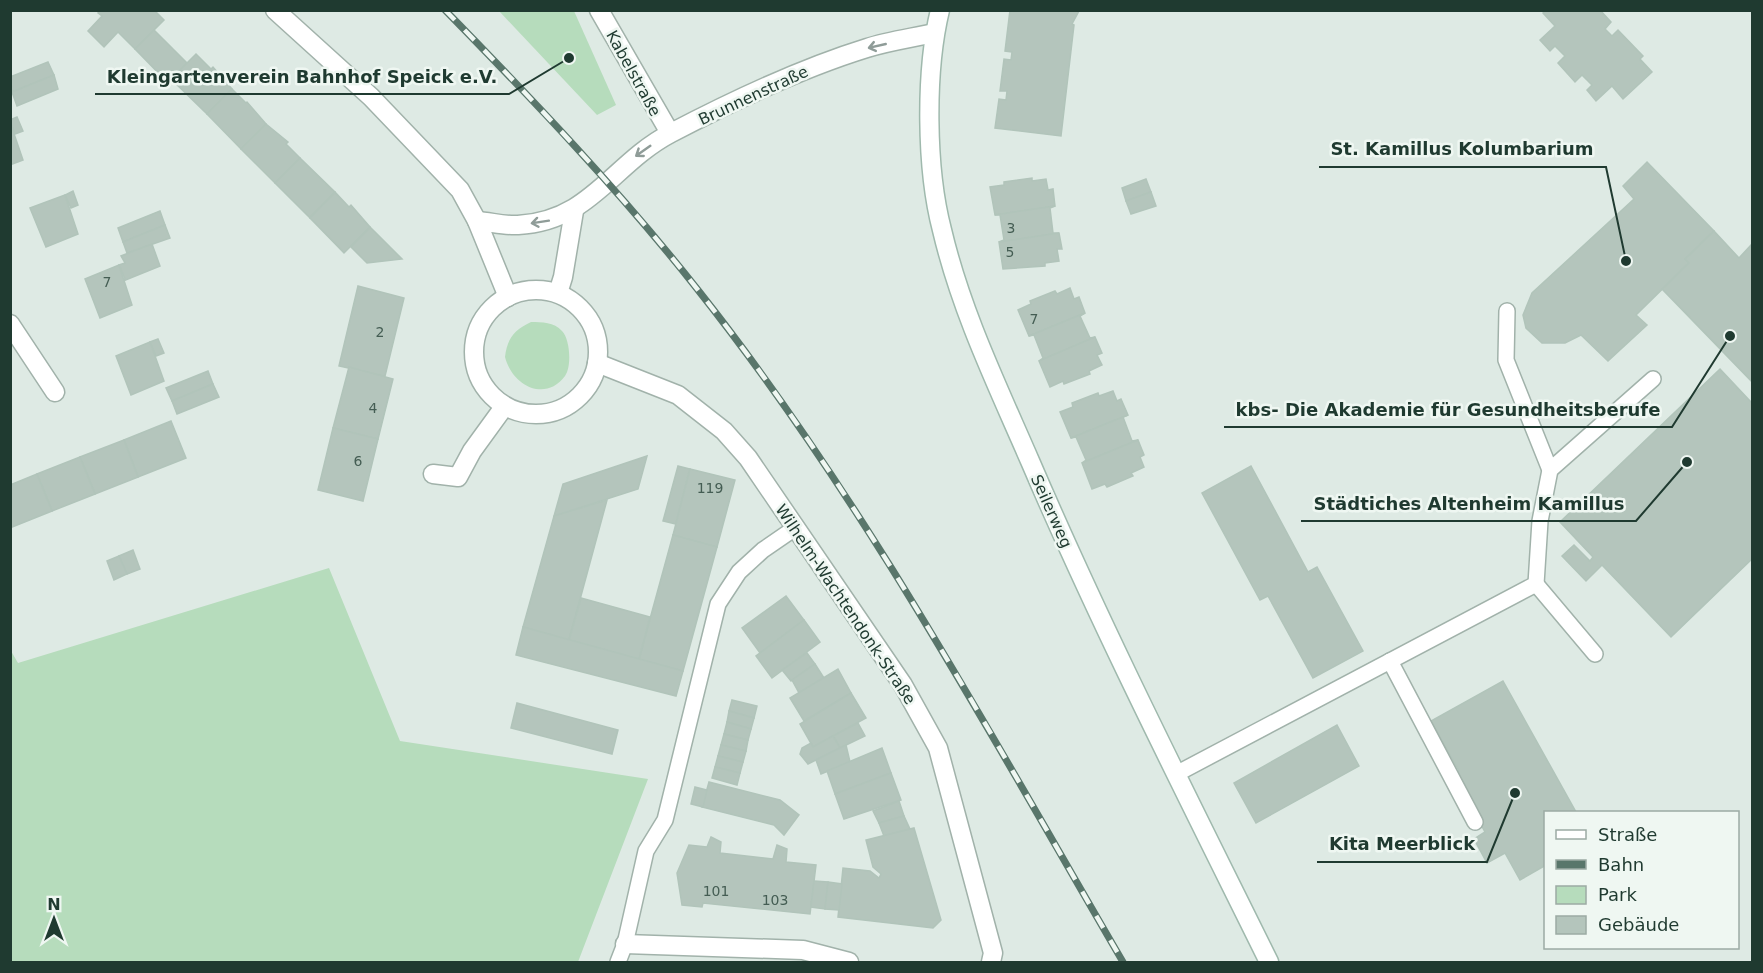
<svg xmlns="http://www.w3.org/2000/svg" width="1763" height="973" font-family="'DejaVu Sans',sans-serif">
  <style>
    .green { fill: #b6dcbc }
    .building { fill: #b4c5bc; stroke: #b1c4ba; stroke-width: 1.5 }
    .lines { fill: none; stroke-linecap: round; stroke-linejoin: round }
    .lane-casing { stroke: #a1b2aa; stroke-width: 18 }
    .street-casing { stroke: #a1b2aa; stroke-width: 21 }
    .secondary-casing { stroke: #9fb9ad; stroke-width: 21 }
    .lane { stroke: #fff; stroke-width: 15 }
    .street { stroke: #fff; stroke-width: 18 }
    .secondary { stroke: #fff; stroke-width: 18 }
    .rail-casing { stroke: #59766b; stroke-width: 7 }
    .rail { stroke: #eff7f2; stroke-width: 4.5; stroke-dasharray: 14; stroke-linecap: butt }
    .oneway { stroke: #8f9c98 }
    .labels { text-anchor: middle; stroke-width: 5; stroke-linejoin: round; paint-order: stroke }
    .number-label { font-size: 14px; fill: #445d53 }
    .street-label { font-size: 16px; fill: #1f3a30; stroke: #eff7f2 }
    .leader { fill: none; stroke: #1f3a30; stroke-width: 2 }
    .callout-dot { fill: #1f3a30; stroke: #eff7f2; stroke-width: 2 }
    .callout-label { font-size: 18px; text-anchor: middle; font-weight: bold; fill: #1f3a30; stroke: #eff7f2; stroke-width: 5; stroke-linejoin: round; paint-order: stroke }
  </style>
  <rect width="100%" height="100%" fill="#deeae4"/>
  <g class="green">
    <polygon points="499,11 574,11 616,105 597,115"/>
    <path d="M531,322c11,0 23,0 31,9 8,8 10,35 3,45 -20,27 -53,9 -60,-19 2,-18 9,-27 26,-35z"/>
    <polygon points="329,568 400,741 648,779 578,962 11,962 11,651 18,663"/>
  </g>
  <g class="building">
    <polygon points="101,10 154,10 164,20 135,49 118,32 104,47 88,31 102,16 98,13"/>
    <polygon points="1010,10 1079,11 1072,24 1074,25 1061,136 995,128 999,99 1006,100 1007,91 1000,91 1004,59 1011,60 1012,52 1005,51"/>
    <polygon points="1546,10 1600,10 1611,22 1605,29 1612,36 1618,30 1643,56 1640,59 1652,72 1623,99 1612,86 1596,101 1587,90 1592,85 1582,75 1575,82 1558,63 1565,56 1555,46 1550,51 1540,40 1555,26 1543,13"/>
    <polygon points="154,30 187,63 168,83 135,49"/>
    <polygon points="196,54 211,69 213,67 232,89 207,114 171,79"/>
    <polygon points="48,62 54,75 12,92 10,77"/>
    <polygon points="54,75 58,89 17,106 12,92"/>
    <polygon points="232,89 246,103 247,102 266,124 241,149 207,114"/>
    <polygon points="17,117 23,131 15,134 10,120"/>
    <polygon points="10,122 23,160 10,165"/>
    <polygon points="266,124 288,142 286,144 300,158 275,183 241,149"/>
    <polygon points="300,158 335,192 310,218 275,183"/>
    <polygon points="1647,162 1714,231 1685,259 1689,263 1636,315 1647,325 1608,361 1581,335 1565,343 1542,343 1526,328 1523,315 1532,293 1634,199 1623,186"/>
    <polygon points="1032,178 1032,181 1046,179 1048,190 1053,189 1055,206 995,215 990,187 1004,185 1004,182"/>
    <polygon points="1146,179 1151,192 1126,201 1122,188"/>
    <polygon points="73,191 78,205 71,208 65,195"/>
    <polygon points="335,192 349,207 351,205 370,227 344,253 310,218"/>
    <polygon points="1151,192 1156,206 1131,214 1126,201"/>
    <polygon points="65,195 78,234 46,247 30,208"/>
    <polygon points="1055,206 1050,208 1053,233 1059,233 999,242 1004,240 1000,215 995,215"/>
    <polygon points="160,211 165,225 123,242 118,228"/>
    <polygon points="165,225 170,238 127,253 123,242"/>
    <polygon points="370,227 402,259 367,263 351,247"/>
    <polygon points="1714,231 1739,258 1752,244 1752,382 1662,289 1689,263 1685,259"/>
    <polygon points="1059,233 1062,249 1057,249 1059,261 1045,263 1045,266 1003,269 999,242"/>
    <polygon points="152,244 160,266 123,281 125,279 119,265 125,263 121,256"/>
    <polygon points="119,265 132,305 100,318 85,279"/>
    <polygon points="358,286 404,298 385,376 339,366"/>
    <polygon points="1070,288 1074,299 1079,297 1085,313 1029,336 1018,310 1031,304 1030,301 1055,291 1057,294"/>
    <polygon points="1085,313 1080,316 1090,338 1095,337 1039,361 1043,358 1034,335 1029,336"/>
    <polygon points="1095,337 1102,353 1097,355 1102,365 1089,371 1090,374 1064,384 1063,381 1050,387 1039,361"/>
    <polygon points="158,339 164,353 156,356 150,342"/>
    <polygon points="150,342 164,381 131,395 116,356"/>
    <polygon points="349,367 393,379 378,439 333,428"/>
    <polygon points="1720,369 1752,403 1752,559 1671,637 1602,565 1586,581 1562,556 1574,545 1590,561 1593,557 1560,522"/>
    <polygon points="208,371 213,384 172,401 166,388"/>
    <polygon points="213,384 219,397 177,414 172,401"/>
    <polygon points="1113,391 1117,401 1121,399 1128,415 1071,438 1060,412 1073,407 1072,403 1098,393 1099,396"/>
    <polygon points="1128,415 1123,417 1132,441 1138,440 1082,463 1086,460 1076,437 1071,438"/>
    <polygon points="171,421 186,458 138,477 124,440"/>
    <polygon points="333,428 378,439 363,501 318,490"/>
    <polygon points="124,440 138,477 95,494 80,457"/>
    <polygon points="1138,440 1144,455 1140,457 1144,467 1131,473 1133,476 1107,487 1105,484 1092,489 1082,463"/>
    <polygon points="647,456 638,489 554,516 563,484"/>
    <polygon points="80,457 95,494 52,511 37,474"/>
    <polygon points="678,466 690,469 676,524 663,521"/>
    <polygon points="1251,466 1308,572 1317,567 1363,651 1313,678 1268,596 1260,600 1202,493"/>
    <polygon points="690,469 735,480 717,547 673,535"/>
    <polygon points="37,474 52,511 10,528 10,485"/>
    <polygon points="607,500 569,640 523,627 554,516"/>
    <polygon points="673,535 717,547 683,671 639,659"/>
    <polygon points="133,550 140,569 127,574 119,556"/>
    <polygon points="119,556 127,574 114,580 107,561"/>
    <polygon points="786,596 804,620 760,653 742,628"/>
    <polygon points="581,598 650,617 639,659 569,640"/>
    <polygon points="804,620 820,642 772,678 756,656"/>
    <polygon points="523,627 683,671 676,696 516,655"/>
    <polygon points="807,653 815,664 791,681 782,670"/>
    <polygon points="815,664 824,678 799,693 792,680"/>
    <polygon points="838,669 851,693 804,721 790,698"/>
    <polygon points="1503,681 1576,812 1546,812 1546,865 1520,880 1505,853 1487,863 1474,839 1485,832 1453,774 1459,771 1431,721"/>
    <polygon points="851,693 866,718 813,747 800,724"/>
    <polygon points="732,700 757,706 754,718 729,711"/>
    <polygon points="517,703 618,730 612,754 511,728"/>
    <polygon points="729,711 754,718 751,729 727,722"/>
    <polygon points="727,722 751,729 748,740 724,734"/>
    <polygon points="858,723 865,736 840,748 833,736"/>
    <polygon points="1337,725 1359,766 1256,823 1234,783"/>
    <polygon points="724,734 748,740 746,751 721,745"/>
    <polygon points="833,736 840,748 808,764 800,754 802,748 811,743 813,747"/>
    <polygon points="721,745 746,751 743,762 718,756"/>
    <polygon points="846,745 850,762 821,774 816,760"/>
    <polygon points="882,748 891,773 835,794 827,771"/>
    <polygon points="718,756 743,762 740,773 715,767"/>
    <polygon points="715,767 740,773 737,785 712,778"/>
    <polygon points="891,773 901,800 844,819 835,794"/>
    <polygon points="709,782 780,800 799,815 784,835 774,825 702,807"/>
    <polygon points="695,787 707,790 703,807 691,804"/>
    <polygon points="899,801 904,816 879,823 873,811"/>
    <polygon points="904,816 910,829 884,836 879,823"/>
    <polygon points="914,828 941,920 933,928 838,917 843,868 870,871 879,878 881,874 873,867 866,840"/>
    <polygon points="711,837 721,842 720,853 773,859 777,845 787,849 786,862 816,865 810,914 703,903 702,907 682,905 677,873 689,845 707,847"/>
    <polygon points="814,881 828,882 825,909 811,907"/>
    <polygon points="828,882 842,884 839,910 825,909"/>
  </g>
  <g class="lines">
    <defs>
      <g id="lane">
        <polyline points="1507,311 1506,360 1550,470"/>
        <polyline points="1536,584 1595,654"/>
        <polyline points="1390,661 1475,822"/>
        <polyline points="1176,774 1536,584 1540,521 1550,470 1653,379"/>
        <polyline points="618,962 625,944 646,851 665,820 718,604 739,572 763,550 795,528"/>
      </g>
      <g id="street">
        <polyline points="275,10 371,97 460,190 477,221 508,297"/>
        <polyline points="599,10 670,133"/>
        <path d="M477,221c14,1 28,5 41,4 73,-4 94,-61 153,-92 63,-33 128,-64 196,-85 22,-7 45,-10 67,-15"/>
        <circle cx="536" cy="352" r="62"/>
        <polyline points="558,293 563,277 574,211"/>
        <polyline points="10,324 55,392"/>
        <polyline points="597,363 678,395 724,431 748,458 903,685 938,748 993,953 991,962"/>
        <polyline points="433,474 458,477 472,451 504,407"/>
        <polyline points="625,944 803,950 849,962"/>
      </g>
      <path id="secondary" d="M940,10c-15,62 -14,159 2,220 19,81 55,155 88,231 73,170 157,335 239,501"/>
    </defs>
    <use href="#lane" class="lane-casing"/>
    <use href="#street" class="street-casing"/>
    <use href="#secondary" class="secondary-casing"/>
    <use href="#lane" class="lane"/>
    <use href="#street" class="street"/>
    <use href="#secondary" class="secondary"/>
    <defs>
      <path id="rail" d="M445,10c88,90 175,181 253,280 165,208 292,444 425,672"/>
    </defs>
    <use href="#rail" class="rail-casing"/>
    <use href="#rail" class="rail"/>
  </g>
  <defs><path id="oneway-shaft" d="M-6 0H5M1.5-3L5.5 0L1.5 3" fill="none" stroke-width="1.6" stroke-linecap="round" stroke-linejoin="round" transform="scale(1.5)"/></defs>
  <g class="oneway">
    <use href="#oneway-shaft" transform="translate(877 46) rotate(167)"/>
    <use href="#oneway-shaft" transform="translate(643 151) rotate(145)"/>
    <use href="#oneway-shaft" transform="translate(540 222) rotate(171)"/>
  </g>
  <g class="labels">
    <g class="number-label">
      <text x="1011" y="233">3</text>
      <text x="1010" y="257">5</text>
      <text x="107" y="287">7</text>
      <text x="1034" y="324">7</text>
      <text x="380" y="337">2</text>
      <text x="373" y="413">4</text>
      <text x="358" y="466">6</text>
      <text x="710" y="493">119</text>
      <text x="716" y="896">101</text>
      <text x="775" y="905">103</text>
    </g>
    <g class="street-label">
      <text transform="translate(634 73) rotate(61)" y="6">Kabelstraße</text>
      <text transform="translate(753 95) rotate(-25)" y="6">Brunnenstraße</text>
      <text transform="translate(1052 511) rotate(66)" y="6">Seilerweg</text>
      <text transform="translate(846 604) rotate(56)" y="6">Wilhelm-Wachtendonk-Straße</text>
    </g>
  </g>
  <path class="leader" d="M569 58L509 94H95M1626 261L1606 167H1319M1730 336L1672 427H1224M1687 462L1636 521H1301M1515 793L1487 862H1317"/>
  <g class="callout-dot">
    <circle cx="569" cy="58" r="6"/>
    <circle cx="1626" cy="261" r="6"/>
    <circle cx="1730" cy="336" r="6"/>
    <circle cx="1687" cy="462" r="6"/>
    <circle cx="1515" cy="793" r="6"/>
  </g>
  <g class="callout-label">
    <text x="302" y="83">Kleingartenverein Bahnhof Speick e.V.</text>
    <text x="1462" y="155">St. Kamillus Kolumbarium</text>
    <text x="1448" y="416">kbs- Die Akademie für Gesundheitsberufe</text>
    <text x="1469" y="510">Städtiches Altenheim Kamillus</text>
    <text x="1402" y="850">Kita Meerblick</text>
  </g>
  <rect width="1763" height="973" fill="none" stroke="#1f3a30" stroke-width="24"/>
  <rect x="1544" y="811" width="195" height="138" fill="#eff7f2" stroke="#9caba4" stroke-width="1.5"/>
  <rect x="1556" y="830" width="30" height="9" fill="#ffffff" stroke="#9caba4" stroke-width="1.5"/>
  <text x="1598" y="841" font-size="18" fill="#1f3a30">Straße</text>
  <rect x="1556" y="860" width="30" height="9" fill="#59766b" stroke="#9caba4" stroke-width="1.5"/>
  <text x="1598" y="871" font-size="18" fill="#1f3a30">Bahn</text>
  <rect x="1556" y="886" width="30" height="18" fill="#b6dcbc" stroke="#9caba4" stroke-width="1.5"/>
  <text x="1598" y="901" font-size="18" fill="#1f3a30">Park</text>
  <rect x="1556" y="916" width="30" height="18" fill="#b4c5bc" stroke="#9caba4" stroke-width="1.5"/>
  <text x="1598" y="931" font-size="18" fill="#1f3a30">Gebäude</text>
  <g transform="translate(54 919)" stroke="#eff7f2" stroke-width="4.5" paint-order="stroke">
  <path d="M0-4.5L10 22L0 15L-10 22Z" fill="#1f3a30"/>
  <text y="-9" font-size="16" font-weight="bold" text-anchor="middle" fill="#1f3a30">N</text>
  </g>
</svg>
